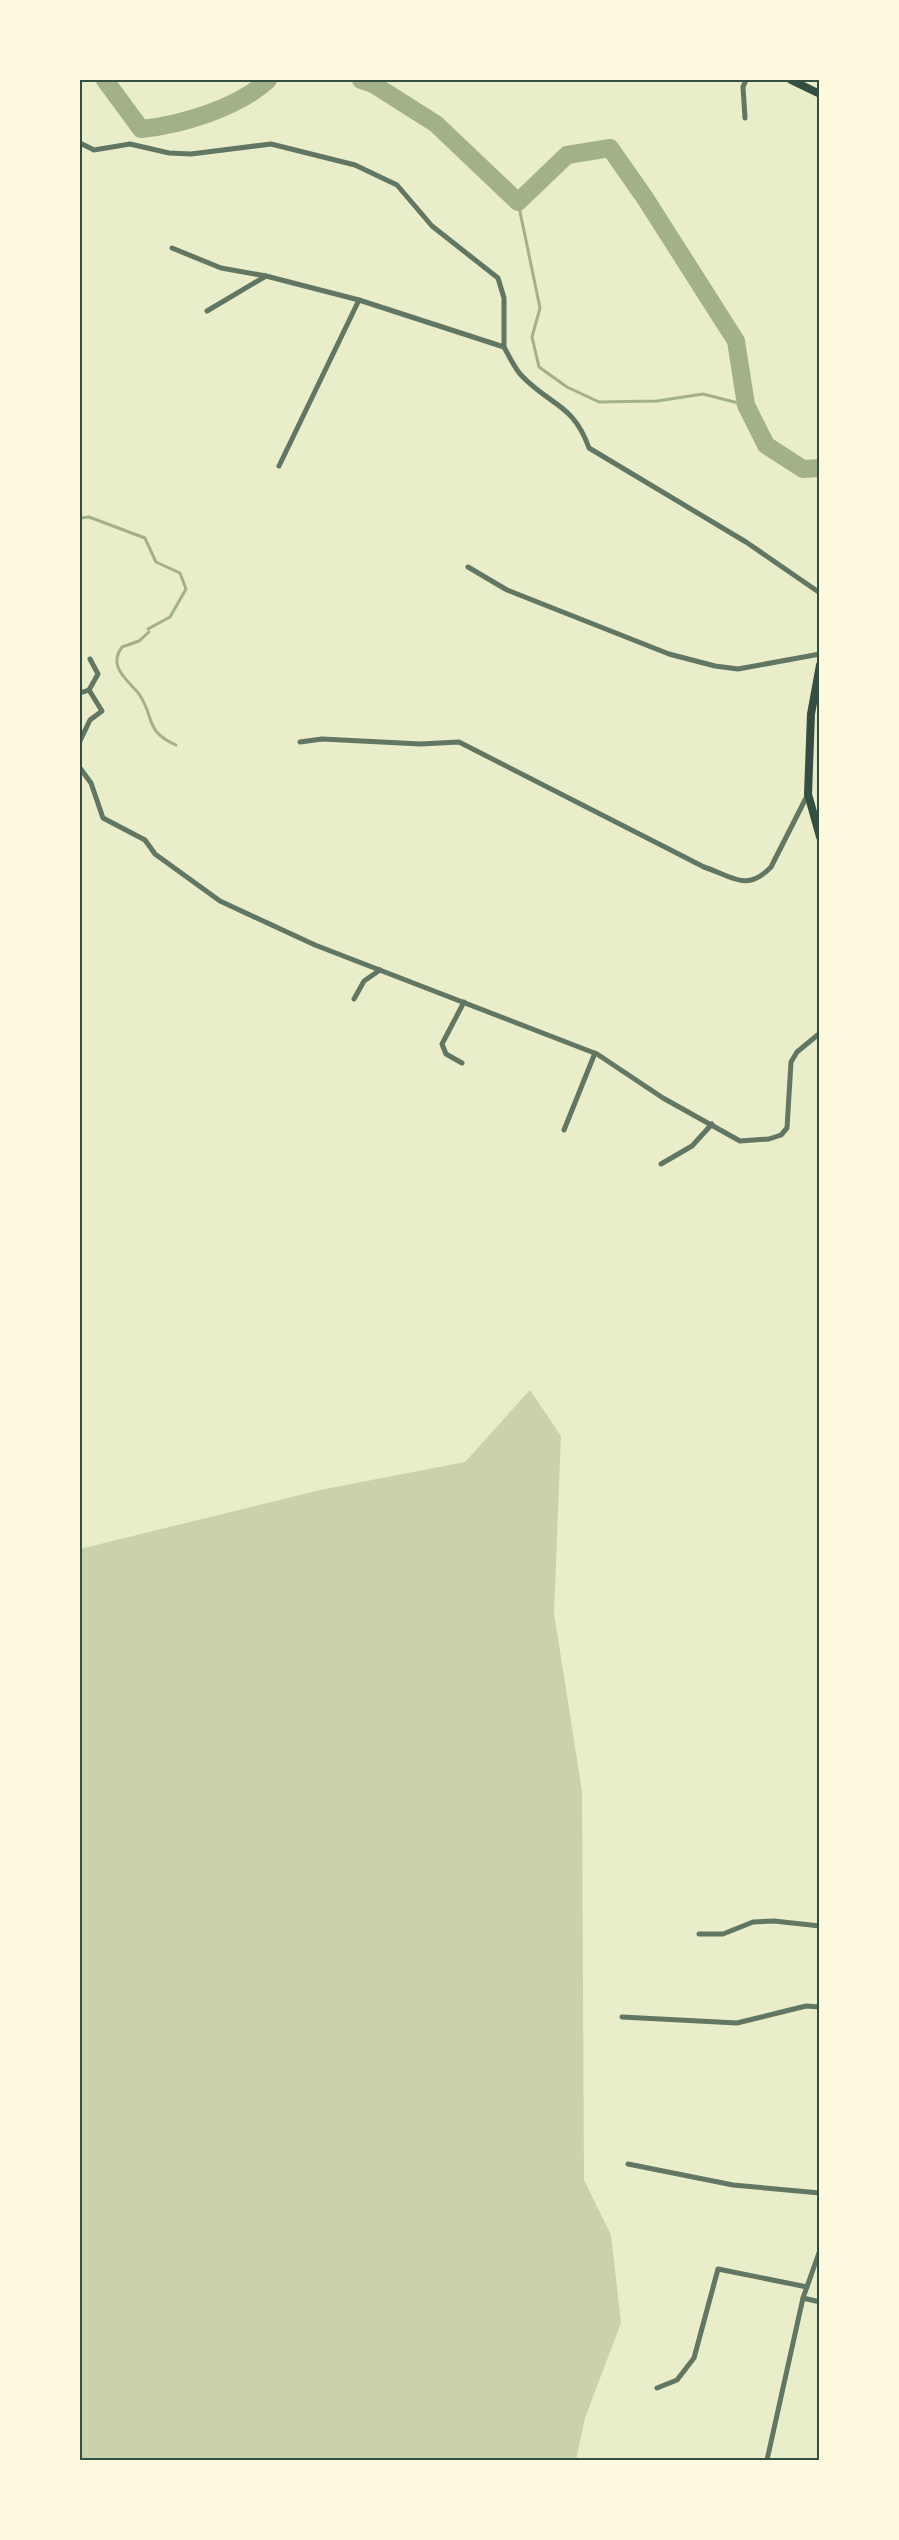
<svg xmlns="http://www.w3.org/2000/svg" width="899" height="2540" font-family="'Crimson Pro',serif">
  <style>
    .green { fill: #cad2ad }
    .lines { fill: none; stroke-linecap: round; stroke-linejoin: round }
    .stream { stroke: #a3b18a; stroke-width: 3 }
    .river { stroke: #a3b18a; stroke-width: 18 }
    .minor { stroke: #617663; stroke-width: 5 }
    .secondary { stroke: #344e41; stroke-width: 8 }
    .neatline { fill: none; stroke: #344e41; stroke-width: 2 }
  </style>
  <rect width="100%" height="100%" fill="#e9edc9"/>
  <polygon class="green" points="530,1390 561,1436 554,1613 582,1791 584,2180 611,2235 621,2323 585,2418 576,2460 80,2460 80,1549 320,1490 465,1462"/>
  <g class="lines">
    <g class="stream">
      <polyline points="518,202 540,308 532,337 539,367 567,387 599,402 657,401 703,394 746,405"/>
      <polyline points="80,518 89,517 145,538 156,562 180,573 186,589 170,617 148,629"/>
      <path d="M149,632l-10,9 -17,6c-15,20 6,33 17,47 16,23 5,37 37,51"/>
    </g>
    <g class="river">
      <path d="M105,80l36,49c40,-4 97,-21 127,-49"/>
      <polyline points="361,80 373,84 436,124 518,202 567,155 610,148 645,198 736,341 746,405 766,445 803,469 820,468"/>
    </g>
    <g class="minor">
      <polyline points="745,118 743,87 746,80"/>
      <polyline points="80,143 94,150 130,144 169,153 191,154 271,144 355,165 397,185 432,226 498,278 504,298 504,347"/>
      <polyline points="172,248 221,268 266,276"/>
      <polyline points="207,311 266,276 359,300"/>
      <path d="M279,466l80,-166 145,47c5,9 10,20 17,28 29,31 52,28 68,73l157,94 74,51"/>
      <polyline points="468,567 507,590 669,654 715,666 738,669 820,654"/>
      <polyline points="89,690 98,674 90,659"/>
      <polyline points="80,693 89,690 102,711 90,720 80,741"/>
      <path d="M300,742l22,-3 99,5 38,-2 245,125c28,9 42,26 67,0l37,-73"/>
      <polyline points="80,768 91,783 103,818 145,840 155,854 220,901 315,945 597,1054 663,1098 740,1141 769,1139 781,1135 787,1128 791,1062 797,1052 820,1033"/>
      <polyline points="354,999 364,981 380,970"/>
      <polyline points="462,1063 446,1054 442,1044 464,1002"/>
      <polyline points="564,1130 595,1053"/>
      <polyline points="661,1164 692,1146 712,1124"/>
      <polyline points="699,1934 723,1934 753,1922 774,1921 820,1926"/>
      <polyline points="622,2017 737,2023 806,2006 820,2007"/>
      <polyline points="628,2164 733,2185 820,2193"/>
      <polyline points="803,2298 820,2302"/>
      <polyline points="657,2388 677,2380 694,2358 718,2269 807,2287"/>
      <polyline points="767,2460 803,2298 820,2250"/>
    </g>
    <g class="secondary">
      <polyline points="791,80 820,94"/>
      <polyline points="820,665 811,714 808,794 820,837"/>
    </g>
  </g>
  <rect width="899" height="2540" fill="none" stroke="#fefae0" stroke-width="162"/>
  <rect x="81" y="81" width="737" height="2378" class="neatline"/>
</svg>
